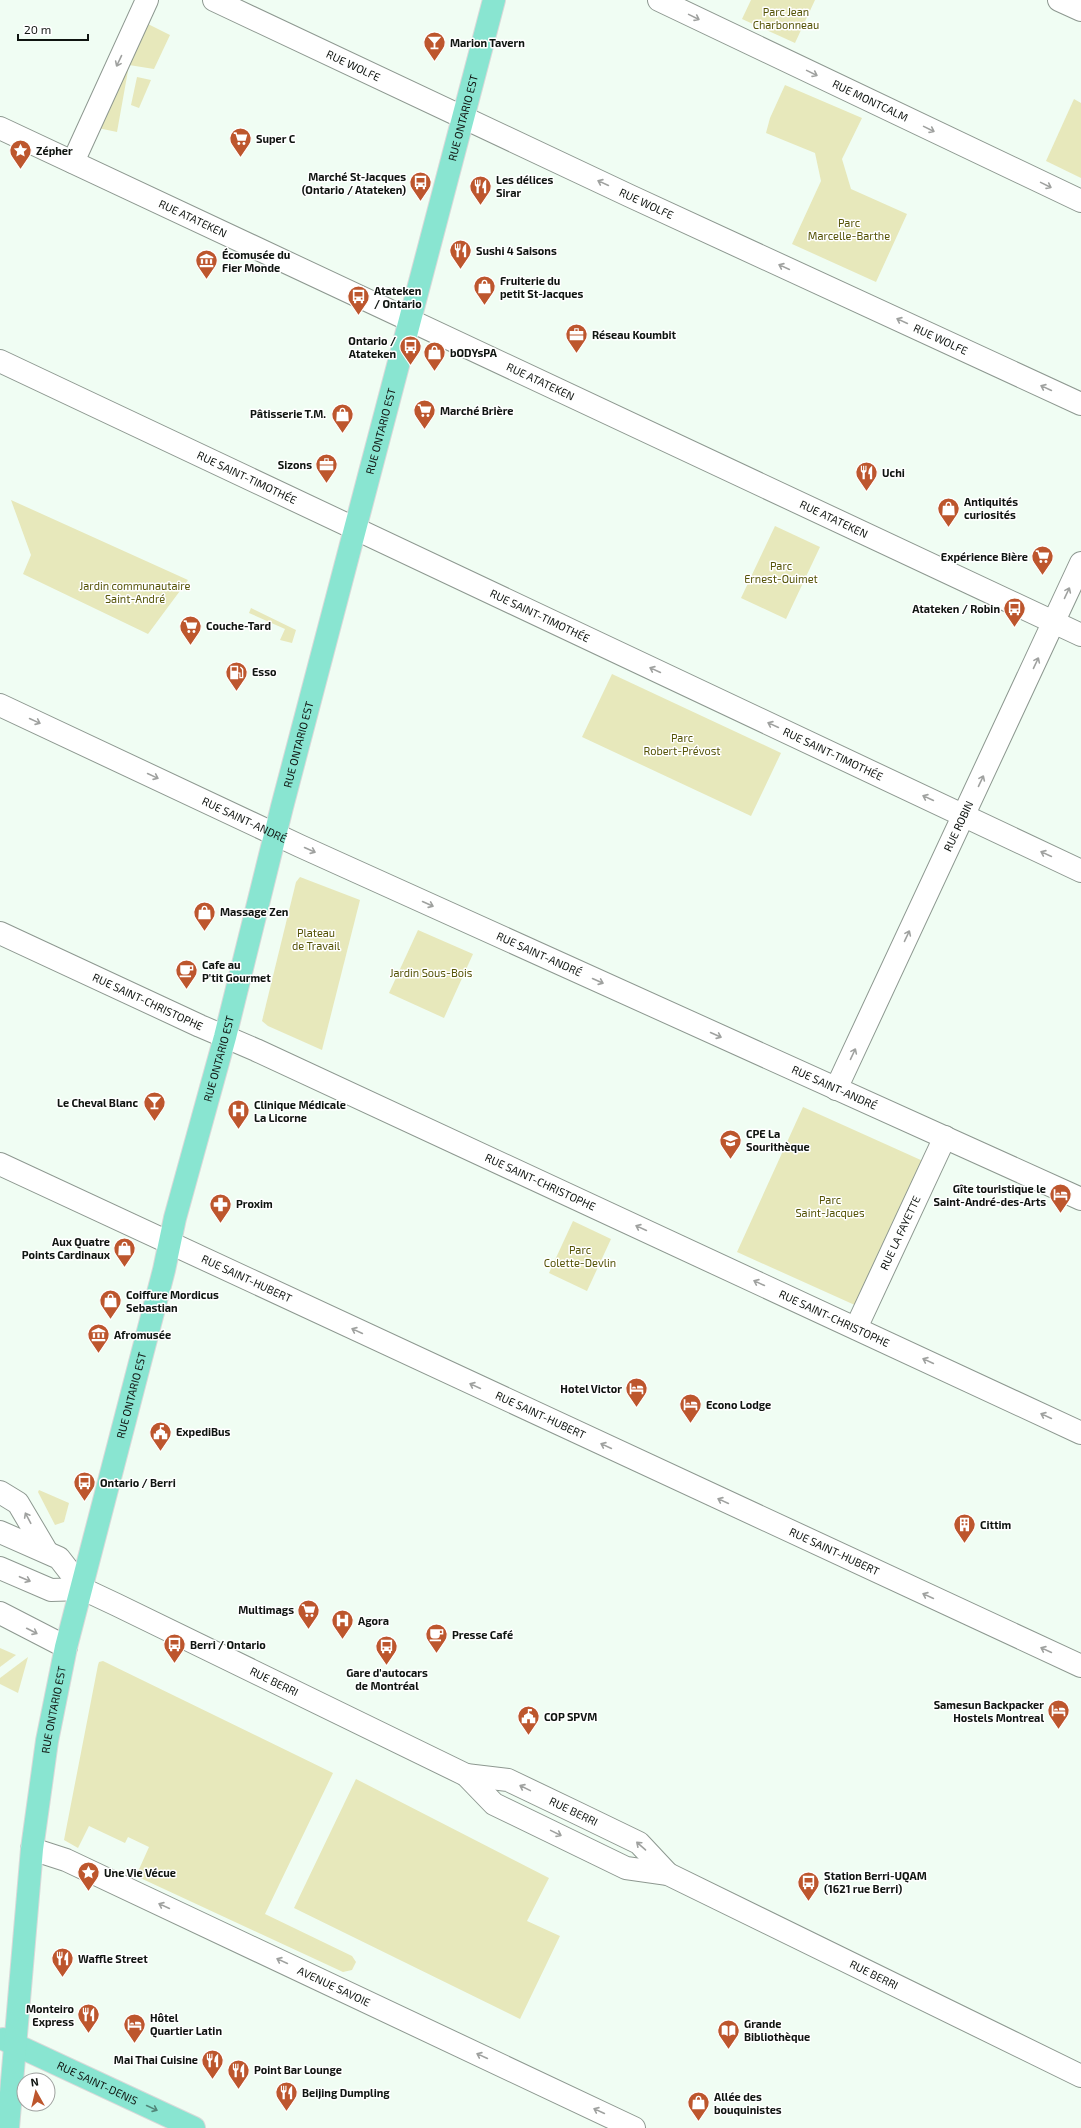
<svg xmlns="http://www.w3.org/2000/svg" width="1081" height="2128" font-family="'Exo 2',sans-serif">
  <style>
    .green { fill: #e7e8bb }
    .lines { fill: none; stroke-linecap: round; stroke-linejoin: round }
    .minor-casing { stroke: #8d9890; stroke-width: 24 }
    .major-casing { stroke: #d9d9d9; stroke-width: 24 }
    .minor { stroke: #fff; stroke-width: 22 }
    .major { stroke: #89e5d1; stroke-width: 22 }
    .oneway { stroke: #9fa19f }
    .oneway2 { stroke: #52877a }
    .labels { text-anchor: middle; stroke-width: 3; stroke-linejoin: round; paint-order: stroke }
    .park-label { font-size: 11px; fill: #555307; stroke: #fff }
    .poi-label { font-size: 11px; font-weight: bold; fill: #0f1410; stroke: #fff; text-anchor: start }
    .street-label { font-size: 11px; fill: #0f1410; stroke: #fff }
  </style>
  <rect width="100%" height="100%" fill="#f0fdf3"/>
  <g class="green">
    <polygon points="751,0 815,0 795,43 742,19"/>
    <polygon points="144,22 170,35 154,69 129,65 117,132 98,128"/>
    <polygon points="137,77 151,80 139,108 131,105"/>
    <polygon points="785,85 862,118 842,159 851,189 907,214 876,282 792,244 821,181 815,153 766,133 770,118"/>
    <polygon points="1074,99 1081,103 1081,178 1046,161"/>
    <polygon points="11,500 188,580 148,634 23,574 31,555"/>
    <polygon points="775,526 820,547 786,619 741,598"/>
    <polygon points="251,608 296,630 292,643 280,640 285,629 249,613"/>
    <polygon points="612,674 781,753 751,816 582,737"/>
    <polygon points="300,877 360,900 322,1050 268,1026 262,1021 296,882"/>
    <polygon points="418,930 473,954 444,1018 389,993"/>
    <polygon points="803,1107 923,1161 857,1306 737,1252"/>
    <polygon points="573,1221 611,1239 587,1291 549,1273"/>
    <polygon points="39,1490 69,1503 64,1522 55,1525 38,1492"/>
    <polygon points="0,1648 16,1655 0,1667"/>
    <polygon points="28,1657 18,1693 0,1684 0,1678"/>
    <polygon points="103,1661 333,1773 265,1914 352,1956 356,1962 352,1970 343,1972 136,1876 149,1847 128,1837 125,1843 89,1826 78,1848 64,1840 98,1665 99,1662"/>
    <polygon points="356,1779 549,1878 527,1921 560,1936 520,2019 294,1908"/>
  </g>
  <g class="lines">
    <defs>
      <g id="minor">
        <path id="s1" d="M214,0l416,196 451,208"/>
        <path id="s2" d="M659,0l422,201"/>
        <polyline points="1059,0 1081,10"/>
        <path id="s3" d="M0,128l1081,507"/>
        <polyline points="73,162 147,0"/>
        <path id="s4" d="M0,361l1081,510"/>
        <path id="s5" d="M0,705l300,141 781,353"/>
        <path id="s6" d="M0,933l200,93 56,24 825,383"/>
        <path id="s7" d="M836,1089l245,-526"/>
        <path id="s8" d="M0,1164l1081,502"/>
        <path id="s9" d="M856,1328l89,-191"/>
        <polyline points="0,1492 18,1503 47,1552"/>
        <polyline points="0,1532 59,1558 83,1589"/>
        <path id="s10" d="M0,1568l51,22 32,-1 34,16 349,170 28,29 132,64 42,6 413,202"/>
        <polyline points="0,1613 66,1647"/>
        <path id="s11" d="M466,1775l42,5 69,33 62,30 29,31"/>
        <path id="s12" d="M32,1849l34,11 568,268"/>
      </g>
      <g id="major">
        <path id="s13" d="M3,2039l191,89"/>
        <path id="s14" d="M8,2128l24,-279 15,-108 19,-94 98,-377 11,-52 50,-181 57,-230 212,-807"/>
      </g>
    </defs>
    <use href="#minor" class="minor-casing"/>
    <use href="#major" class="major-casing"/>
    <use href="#minor" class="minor"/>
    <use href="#major" class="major"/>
  </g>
  <defs><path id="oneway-shaft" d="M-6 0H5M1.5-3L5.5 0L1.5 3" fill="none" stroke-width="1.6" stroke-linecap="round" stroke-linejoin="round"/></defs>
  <g class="oneway">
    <use href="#oneway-shaft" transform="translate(694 17) rotate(26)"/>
    <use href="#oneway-shaft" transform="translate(119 61) rotate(115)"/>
    <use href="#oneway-shaft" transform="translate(812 73) rotate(26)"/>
    <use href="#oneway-shaft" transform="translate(929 129) rotate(26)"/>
    <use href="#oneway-shaft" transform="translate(603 183) rotate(-155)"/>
    <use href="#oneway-shaft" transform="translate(1046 185) rotate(26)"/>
    <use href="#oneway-shaft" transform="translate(784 267) rotate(-155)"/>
    <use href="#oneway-shaft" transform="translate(902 321) rotate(-155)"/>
    <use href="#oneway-shaft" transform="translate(1046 388) rotate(-155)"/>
    <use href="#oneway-shaft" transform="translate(1067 593) rotate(-65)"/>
    <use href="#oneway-shaft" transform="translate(1036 663) rotate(-65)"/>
    <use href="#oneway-shaft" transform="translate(655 670) rotate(-155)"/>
    <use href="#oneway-shaft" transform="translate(35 721) rotate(25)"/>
    <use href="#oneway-shaft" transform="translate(773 725) rotate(-155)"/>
    <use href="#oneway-shaft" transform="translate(153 776) rotate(25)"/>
    <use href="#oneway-shaft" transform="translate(981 781) rotate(-65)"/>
    <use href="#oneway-shaft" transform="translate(928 798) rotate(-155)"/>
    <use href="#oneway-shaft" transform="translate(310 850) rotate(24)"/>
    <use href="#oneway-shaft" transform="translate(1046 854) rotate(-155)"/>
    <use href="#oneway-shaft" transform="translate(428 904) rotate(24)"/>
    <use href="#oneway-shaft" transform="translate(907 936) rotate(-65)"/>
    <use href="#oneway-shaft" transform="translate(598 981) rotate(24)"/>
    <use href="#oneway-shaft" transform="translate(716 1035) rotate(24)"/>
    <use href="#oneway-shaft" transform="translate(853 1054) rotate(-65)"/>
    <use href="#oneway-shaft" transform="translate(641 1228) rotate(-155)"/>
    <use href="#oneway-shaft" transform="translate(759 1283) rotate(-155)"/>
    <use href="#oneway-shaft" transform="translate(357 1331) rotate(-155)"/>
    <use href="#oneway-shaft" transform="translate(928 1361) rotate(-155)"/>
    <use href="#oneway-shaft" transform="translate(475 1386) rotate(-155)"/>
    <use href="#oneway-shaft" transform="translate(1046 1416) rotate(-155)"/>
    <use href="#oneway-shaft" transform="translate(606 1446) rotate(-155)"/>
    <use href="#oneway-shaft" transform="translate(723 1501) rotate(-155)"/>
    <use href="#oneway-shaft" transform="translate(28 1518) rotate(-118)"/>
    <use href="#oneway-shaft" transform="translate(25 1579) rotate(23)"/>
    <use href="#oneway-shaft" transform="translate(928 1596) rotate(-155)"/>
    <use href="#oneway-shaft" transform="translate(32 1631) rotate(27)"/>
    <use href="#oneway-shaft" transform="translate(1046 1650) rotate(-155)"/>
    <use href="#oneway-shaft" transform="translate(525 1788) rotate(-154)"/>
    <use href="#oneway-shaft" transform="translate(556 1833) rotate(26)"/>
    <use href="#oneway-shaft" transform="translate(641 1846) rotate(-139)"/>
    <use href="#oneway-shaft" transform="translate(164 1906) rotate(-155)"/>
    <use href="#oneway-shaft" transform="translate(282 1961) rotate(-155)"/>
    <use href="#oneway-shaft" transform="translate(482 2056) rotate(-155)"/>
    <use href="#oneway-shaft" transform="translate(599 2111) rotate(-155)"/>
  </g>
  <use class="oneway2" href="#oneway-shaft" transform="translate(152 2108) rotate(25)"/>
  <defs>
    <symbol id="bar-pin" viewBox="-11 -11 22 30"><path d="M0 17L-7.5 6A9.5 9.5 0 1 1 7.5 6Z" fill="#bd562d" stroke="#fff"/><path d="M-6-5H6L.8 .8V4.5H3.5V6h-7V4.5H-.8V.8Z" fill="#fff"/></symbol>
    <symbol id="supermarket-pin" viewBox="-11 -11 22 30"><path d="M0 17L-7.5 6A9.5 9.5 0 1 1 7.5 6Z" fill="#bd562d" stroke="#fff"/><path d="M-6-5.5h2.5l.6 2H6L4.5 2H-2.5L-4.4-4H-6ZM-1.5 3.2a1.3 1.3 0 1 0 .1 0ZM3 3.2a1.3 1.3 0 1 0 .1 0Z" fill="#fff"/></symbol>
    <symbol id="sight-pin" viewBox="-11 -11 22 30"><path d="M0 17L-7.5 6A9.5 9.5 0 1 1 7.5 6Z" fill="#bd562d" stroke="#fff"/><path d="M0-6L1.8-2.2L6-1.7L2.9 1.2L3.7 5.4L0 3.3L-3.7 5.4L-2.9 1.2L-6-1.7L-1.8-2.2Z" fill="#fff"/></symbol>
    <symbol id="bus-pin" viewBox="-11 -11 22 30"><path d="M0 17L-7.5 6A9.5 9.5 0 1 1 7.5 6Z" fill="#bd562d" stroke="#fff"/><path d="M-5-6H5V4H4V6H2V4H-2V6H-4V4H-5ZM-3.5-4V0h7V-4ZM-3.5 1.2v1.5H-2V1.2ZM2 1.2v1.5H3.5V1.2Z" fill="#fff"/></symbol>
    <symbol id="restaurant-pin" viewBox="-11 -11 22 30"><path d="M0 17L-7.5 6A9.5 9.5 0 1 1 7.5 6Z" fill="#bd562d" stroke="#fff"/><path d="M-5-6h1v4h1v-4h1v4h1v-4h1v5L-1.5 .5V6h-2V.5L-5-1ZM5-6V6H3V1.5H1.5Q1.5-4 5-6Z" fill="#fff"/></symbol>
    <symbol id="museum-pin" viewBox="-11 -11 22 30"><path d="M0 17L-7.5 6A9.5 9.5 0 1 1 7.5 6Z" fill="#bd562d" stroke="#fff"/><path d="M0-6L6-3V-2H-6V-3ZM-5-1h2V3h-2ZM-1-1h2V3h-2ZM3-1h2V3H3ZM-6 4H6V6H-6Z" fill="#fff"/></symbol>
    <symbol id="shop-pin" viewBox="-11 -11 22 30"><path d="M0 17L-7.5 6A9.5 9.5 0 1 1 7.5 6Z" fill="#bd562d" stroke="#fff"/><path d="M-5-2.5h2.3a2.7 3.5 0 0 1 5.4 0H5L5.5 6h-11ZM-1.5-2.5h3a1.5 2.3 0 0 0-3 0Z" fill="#fff"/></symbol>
    <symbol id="office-pin" viewBox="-11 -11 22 30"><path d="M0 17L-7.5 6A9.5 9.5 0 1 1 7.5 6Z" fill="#bd562d" stroke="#fff"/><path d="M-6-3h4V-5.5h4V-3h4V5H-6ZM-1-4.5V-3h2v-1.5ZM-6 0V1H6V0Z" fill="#fff"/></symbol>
    <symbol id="fuel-pin" viewBox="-11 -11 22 30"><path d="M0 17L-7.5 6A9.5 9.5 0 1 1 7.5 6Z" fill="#bd562d" stroke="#fff"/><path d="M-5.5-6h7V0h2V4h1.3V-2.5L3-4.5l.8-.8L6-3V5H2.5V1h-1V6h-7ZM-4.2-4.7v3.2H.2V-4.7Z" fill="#fff"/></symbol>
    <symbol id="cafe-pin" viewBox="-11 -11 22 30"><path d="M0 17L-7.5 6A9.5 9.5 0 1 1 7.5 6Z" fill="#bd562d" stroke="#fff"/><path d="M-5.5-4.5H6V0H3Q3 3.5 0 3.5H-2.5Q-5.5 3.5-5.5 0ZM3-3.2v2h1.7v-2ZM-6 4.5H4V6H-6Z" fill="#fff"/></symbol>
    <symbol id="hospital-pin" viewBox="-11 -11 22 30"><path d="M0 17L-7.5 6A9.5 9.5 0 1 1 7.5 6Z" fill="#bd562d" stroke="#fff"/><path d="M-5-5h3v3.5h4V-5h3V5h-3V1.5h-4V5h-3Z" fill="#fff"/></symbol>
    <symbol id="school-pin" viewBox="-11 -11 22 30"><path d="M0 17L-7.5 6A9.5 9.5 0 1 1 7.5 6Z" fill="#bd562d" stroke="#fff"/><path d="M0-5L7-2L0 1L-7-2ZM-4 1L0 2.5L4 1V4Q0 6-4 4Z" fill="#fff"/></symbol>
    <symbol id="hotel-pin" viewBox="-11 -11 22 30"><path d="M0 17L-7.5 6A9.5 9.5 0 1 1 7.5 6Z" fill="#bd562d" stroke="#fff"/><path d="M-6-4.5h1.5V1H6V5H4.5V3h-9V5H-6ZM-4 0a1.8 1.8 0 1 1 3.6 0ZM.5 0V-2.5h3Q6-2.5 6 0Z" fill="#fff"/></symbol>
    <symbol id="pharmacy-pin" viewBox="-11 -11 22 30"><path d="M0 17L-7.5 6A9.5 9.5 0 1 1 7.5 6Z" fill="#bd562d" stroke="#fff"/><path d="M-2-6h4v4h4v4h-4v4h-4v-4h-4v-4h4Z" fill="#fff"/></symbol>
    <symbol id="civic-pin" viewBox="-11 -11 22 30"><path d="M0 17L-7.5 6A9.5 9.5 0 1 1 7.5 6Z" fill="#bd562d" stroke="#fff"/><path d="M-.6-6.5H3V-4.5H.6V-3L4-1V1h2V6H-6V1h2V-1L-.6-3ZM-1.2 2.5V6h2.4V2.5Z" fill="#fff"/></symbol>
    <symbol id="building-pin" viewBox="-11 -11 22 30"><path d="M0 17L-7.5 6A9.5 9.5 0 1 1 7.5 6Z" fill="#bd562d" stroke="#fff"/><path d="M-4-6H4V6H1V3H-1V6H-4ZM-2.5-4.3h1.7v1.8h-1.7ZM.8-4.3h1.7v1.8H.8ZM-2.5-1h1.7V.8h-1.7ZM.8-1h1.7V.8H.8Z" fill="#fff"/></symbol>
    <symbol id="library-pin" viewBox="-11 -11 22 30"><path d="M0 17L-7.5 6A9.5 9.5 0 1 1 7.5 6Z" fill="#bd562d" stroke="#fff"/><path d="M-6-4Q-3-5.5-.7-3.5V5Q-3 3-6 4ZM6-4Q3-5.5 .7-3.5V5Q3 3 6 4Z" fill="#fff"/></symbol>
  </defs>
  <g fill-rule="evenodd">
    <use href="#bar-pin" x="422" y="30" width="25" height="34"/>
    <use href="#supermarket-pin" x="228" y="126" width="25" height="34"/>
    <use href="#sight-pin" x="8" y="138" width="25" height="34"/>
    <use href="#bus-pin" x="408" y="170" width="25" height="34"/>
    <use href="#restaurant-pin" x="468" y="174" width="25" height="34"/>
    <use href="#restaurant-pin" x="448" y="238" width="25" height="34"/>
    <use href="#museum-pin" x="194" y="248" width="25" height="34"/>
    <use href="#shop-pin" x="472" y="274" width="25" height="34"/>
    <use href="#bus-pin" x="346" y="284" width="25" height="34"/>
    <use href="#office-pin" x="564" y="322" width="25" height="34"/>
    <use href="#bus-pin" x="398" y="334" width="25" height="34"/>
    <use href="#shop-pin" x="422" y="340" width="25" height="34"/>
    <use href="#supermarket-pin" x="412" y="398" width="25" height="34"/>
    <use href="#shop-pin" x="330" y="402" width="25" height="34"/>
    <use href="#office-pin" x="314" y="452" width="25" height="34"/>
    <use href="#restaurant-pin" x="854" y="460" width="25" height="34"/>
    <use href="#shop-pin" x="936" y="496" width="25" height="34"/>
    <use href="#supermarket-pin" x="1030" y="544" width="25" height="34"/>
    <use href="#bus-pin" x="1002" y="596" width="25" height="34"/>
    <use href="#supermarket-pin" x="178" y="614" width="25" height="34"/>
    <use href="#fuel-pin" x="224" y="660" width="25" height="34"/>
    <use href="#shop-pin" x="192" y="900" width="25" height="34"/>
    <use href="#cafe-pin" x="174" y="958" width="25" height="34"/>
    <use href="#bar-pin" x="142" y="1090" width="25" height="34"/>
    <use href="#hospital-pin" x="226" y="1098" width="25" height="34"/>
    <use href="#school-pin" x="718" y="1128" width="25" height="34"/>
    <use href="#hotel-pin" x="1048" y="1182" width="25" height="34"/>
    <use href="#pharmacy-pin" x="208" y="1192" width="25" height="34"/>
    <use href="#shop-pin" x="112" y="1236" width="25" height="34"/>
    <use href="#shop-pin" x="98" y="1288" width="25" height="34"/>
    <use href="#museum-pin" x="86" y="1322" width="25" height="34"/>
    <use href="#hotel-pin" x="624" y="1376" width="25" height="34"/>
    <use href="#hotel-pin" x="678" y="1392" width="25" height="34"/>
    <use href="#civic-pin" x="148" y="1420" width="25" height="34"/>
    <use href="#bus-pin" x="72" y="1470" width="25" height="34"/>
    <use href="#building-pin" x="952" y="1512" width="25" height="34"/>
    <use href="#supermarket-pin" x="296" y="1598" width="25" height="34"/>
    <use href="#hospital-pin" x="330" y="1608" width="25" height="34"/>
    <use href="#cafe-pin" x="424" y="1622" width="25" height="34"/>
    <use href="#bus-pin" x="162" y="1632" width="25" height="34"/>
    <use href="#bus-pin" x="374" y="1634" width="25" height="34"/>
    <use href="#hotel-pin" x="1046" y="1698" width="25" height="34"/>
    <use href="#civic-pin" x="516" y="1704" width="25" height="34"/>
    <use href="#sight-pin" x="76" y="1860" width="25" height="34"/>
    <use href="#bus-pin" x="796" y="1870" width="25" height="34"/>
    <use href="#restaurant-pin" x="50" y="1946" width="25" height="34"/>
    <use href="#restaurant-pin" x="76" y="2002" width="25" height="34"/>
    <use href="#hotel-pin" x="122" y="2012" width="25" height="34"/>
    <use href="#library-pin" x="716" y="2018" width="25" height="34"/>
    <use href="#restaurant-pin" x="200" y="2048" width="25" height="34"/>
    <use href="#restaurant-pin" x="226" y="2058" width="25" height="34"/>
    <use href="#restaurant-pin" x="274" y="2080" width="25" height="34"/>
    <use href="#shop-pin" x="686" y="2090" width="25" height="34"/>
  </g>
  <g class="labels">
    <g class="park-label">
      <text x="786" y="16">Parc Jean<tspan x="786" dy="13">Charbonneau</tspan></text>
      <text x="849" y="227">Parc<tspan x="849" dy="13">Marcelle-Barthe</tspan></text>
      <text x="781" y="570">Parc<tspan x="781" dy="13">Ernest-Ouimet</tspan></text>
      <text x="135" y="590">Jardin communautaire<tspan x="135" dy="13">Saint-André</tspan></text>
      <text x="682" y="742">Parc<tspan x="682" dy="13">Robert-Prévost</tspan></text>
      <text x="316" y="937">Plateau<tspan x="316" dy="13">de Travail</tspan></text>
      <text x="431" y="977">Jardin Sous-Bois</text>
      <text x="830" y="1204">Parc<tspan x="830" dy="13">Saint-Jacques</tspan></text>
      <text x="580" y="1254">Parc<tspan x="580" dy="13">Colette-Devlin</tspan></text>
    </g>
    <g class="poi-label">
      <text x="450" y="47">Marion Tavern</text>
      <text x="256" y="143">Super C</text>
      <text x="36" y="155">Zépher</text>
      <text x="406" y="181" text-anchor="end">Marché St-Jacques<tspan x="406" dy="13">(Ontario / Atateken)</tspan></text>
      <text x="496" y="184">Les délices<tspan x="496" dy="13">Sirar</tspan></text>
      <text x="476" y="255">Sushi 4 Saisons</text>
      <text x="222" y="259">Écomusée du<tspan x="222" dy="13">Fier Monde</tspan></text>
      <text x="500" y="285">Fruiterie du<tspan x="500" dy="13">petit St-Jacques</tspan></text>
      <text x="374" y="295">Atateken<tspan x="374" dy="13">/ Ontario</tspan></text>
      <text x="592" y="339">Réseau Koumbit</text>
      <text x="396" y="345" text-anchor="end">Ontario /<tspan x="396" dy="13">Atateken</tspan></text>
      <text x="450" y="357">bODYsPA</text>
      <text x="440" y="415">Marché Brière</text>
      <text x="326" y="418" text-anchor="end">Pâtisserie T.M.</text>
      <text x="312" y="469" text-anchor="end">Sizons</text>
      <text x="882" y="477">Uchi</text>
      <text x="964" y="506">Antiquités<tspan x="964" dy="13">curiosités</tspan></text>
      <text x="1028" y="561" text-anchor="end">Expérience Bière</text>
      <text x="1000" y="613" text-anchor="end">Atateken / Robin</text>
      <text x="206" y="630">Couche-Tard</text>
      <text x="252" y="676">Esso</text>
      <text x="220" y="916">Massage Zen</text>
      <text x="202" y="969">Cafe au<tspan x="202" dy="13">P'tit Gourmet</tspan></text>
      <text x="138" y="1107" text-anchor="end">Le Cheval Blanc</text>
      <text x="254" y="1109">Clinique Médicale<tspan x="254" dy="13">La Licorne</tspan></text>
      <text x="746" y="1138">CPE La<tspan x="746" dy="13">Sourithèque</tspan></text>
      <text x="1046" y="1193" text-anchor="end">Gîte touristique le<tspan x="1046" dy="13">Saint-André-des-Arts</tspan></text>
      <text x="236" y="1208">Proxim</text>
      <text x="110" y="1246" text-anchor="end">Aux Quatre<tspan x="110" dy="13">Points Cardinaux</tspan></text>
      <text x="126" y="1299">Coiffure Mordicus<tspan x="126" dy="13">Sebastian</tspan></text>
      <text x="114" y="1339">Afromusée</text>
      <text x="622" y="1393" text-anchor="end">Hotel Victor</text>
      <text x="706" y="1409">Econo Lodge</text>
      <text x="176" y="1436">ExpediBus</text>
      <text x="100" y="1487">Ontario / Berri</text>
      <text x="980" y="1529">Cittim</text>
      <text x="294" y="1614" text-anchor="end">Multimags</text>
      <text x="358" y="1625">Agora</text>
      <text x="452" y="1639">Presse Café</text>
      <text x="190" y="1649">Berri / Ontario</text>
      <text x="387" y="1677" text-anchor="middle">Gare d'autocars<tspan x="387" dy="13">de Montréal</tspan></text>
      <text x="1044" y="1709" text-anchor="end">Samesun Backpacker<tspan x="1044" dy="13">Hostels Montreal</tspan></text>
      <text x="544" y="1721">COP SPVM</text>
      <text x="104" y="1877">Une Vie Vécue</text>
      <text x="824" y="1880">Station Berri-UQAM<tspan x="824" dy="13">(1621 rue Berri)</tspan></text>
      <text x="78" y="1963">Waffle Street</text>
      <text x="74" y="2013" text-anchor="end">Monteiro<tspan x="74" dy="13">Express</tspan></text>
      <text x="150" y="2022">Hôtel<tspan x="150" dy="13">Quartier Latin</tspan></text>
      <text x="744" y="2028">Grande<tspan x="744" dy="13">Bibliothèque</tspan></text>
      <text x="198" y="2064" text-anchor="end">Mai Thai Cuisine</text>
      <text x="254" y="2074">Point Bar Lounge</text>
      <text x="302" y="2097">Beijing Dumpling</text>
      <text x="714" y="2101">Allée des<tspan x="714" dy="13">bouquinistes</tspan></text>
    </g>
    <g class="street-label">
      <text dy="4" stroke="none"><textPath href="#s1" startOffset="154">RUE WOLFE</textPath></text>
      <text dy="4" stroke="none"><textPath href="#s2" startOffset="234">RUE MONTCALM</textPath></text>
      <text dy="4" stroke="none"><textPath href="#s14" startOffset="2065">RUE ONTARIO EST</textPath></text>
      <text dy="4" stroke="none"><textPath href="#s1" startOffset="478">RUE WOLFE</textPath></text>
      <text dy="4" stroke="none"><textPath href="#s3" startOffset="213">RUE ATATEKEN</textPath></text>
      <text dy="4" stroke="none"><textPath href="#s1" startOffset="802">RUE WOLFE</textPath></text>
      <text dy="4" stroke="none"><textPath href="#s3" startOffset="597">RUE ATATEKEN</textPath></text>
      <text dy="4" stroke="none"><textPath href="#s14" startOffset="1741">RUE ONTARIO EST</textPath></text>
      <text dy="4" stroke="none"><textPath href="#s4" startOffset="273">RUE SAINT-TIMOTHÉE</textPath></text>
      <text dy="4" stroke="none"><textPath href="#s3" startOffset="921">RUE ATATEKEN</textPath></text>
      <text dy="4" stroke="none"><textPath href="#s4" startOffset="597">RUE SAINT-TIMOTHÉE</textPath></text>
      <text dy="4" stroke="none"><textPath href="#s14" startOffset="1417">RUE ONTARIO EST</textPath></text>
      <text dy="4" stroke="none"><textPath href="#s4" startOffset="921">RUE SAINT-TIMOTHÉE</textPath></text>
      <text dy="4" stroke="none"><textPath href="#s5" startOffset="270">RUE SAINT-ANDRÉ</textPath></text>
      <text dy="4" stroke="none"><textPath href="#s7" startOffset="290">RUE ROBIN</textPath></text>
      <text dy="4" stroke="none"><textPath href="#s5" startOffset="594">RUE SAINT-ANDRÉ</textPath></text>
      <text dy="4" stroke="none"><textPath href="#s6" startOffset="163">RUE SAINT-CHRISTOPHE</textPath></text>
      <text dy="4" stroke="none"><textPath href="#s14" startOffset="1093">RUE ONTARIO EST</textPath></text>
      <text dy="4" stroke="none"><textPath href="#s5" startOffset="918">RUE SAINT-ANDRÉ</textPath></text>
      <text dy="4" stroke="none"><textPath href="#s6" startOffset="595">RUE SAINT-CHRISTOPHE</textPath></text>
      <text dy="4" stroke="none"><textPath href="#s9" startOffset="105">RUE LA FAYETTE</textPath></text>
      <text dy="4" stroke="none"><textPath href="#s8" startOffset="272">RUE SAINT-HUBERT</textPath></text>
      <text dy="4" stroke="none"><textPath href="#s6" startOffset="919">RUE SAINT-CHRISTOPHE</textPath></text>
      <text dy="4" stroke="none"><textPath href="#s14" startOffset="745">RUE ONTARIO EST</textPath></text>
      <text dy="4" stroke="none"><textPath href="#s8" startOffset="596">RUE SAINT-HUBERT</textPath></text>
      <text dy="4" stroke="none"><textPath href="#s8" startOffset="920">RUE SAINT-HUBERT</textPath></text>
      <text dy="4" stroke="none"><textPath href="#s10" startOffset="300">RUE BERRI</textPath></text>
      <text dy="4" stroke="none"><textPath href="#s14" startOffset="421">RUE ONTARIO EST</textPath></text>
      <text dy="4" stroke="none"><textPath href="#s11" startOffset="115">RUE BERRI</textPath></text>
      <text dy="4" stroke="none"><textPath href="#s10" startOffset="972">RUE BERRI</textPath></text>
      <text dy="4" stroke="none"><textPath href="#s12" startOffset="332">AVENUE SAVOIE</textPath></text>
      <text dy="4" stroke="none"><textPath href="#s13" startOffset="104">RUE SAINT-DENIS</textPath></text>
    </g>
  </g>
  <g transform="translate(36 2092) rotate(352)"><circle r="19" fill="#ffffff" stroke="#9fa19f"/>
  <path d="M0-3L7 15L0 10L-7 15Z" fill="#bd562d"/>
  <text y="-6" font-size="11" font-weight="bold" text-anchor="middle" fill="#0f1410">N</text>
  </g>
  <path d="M18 34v6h70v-6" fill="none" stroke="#0f1410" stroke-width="2"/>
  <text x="24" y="34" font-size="12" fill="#0f1410" stroke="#ffffff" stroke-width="3" paint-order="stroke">20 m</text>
</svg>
